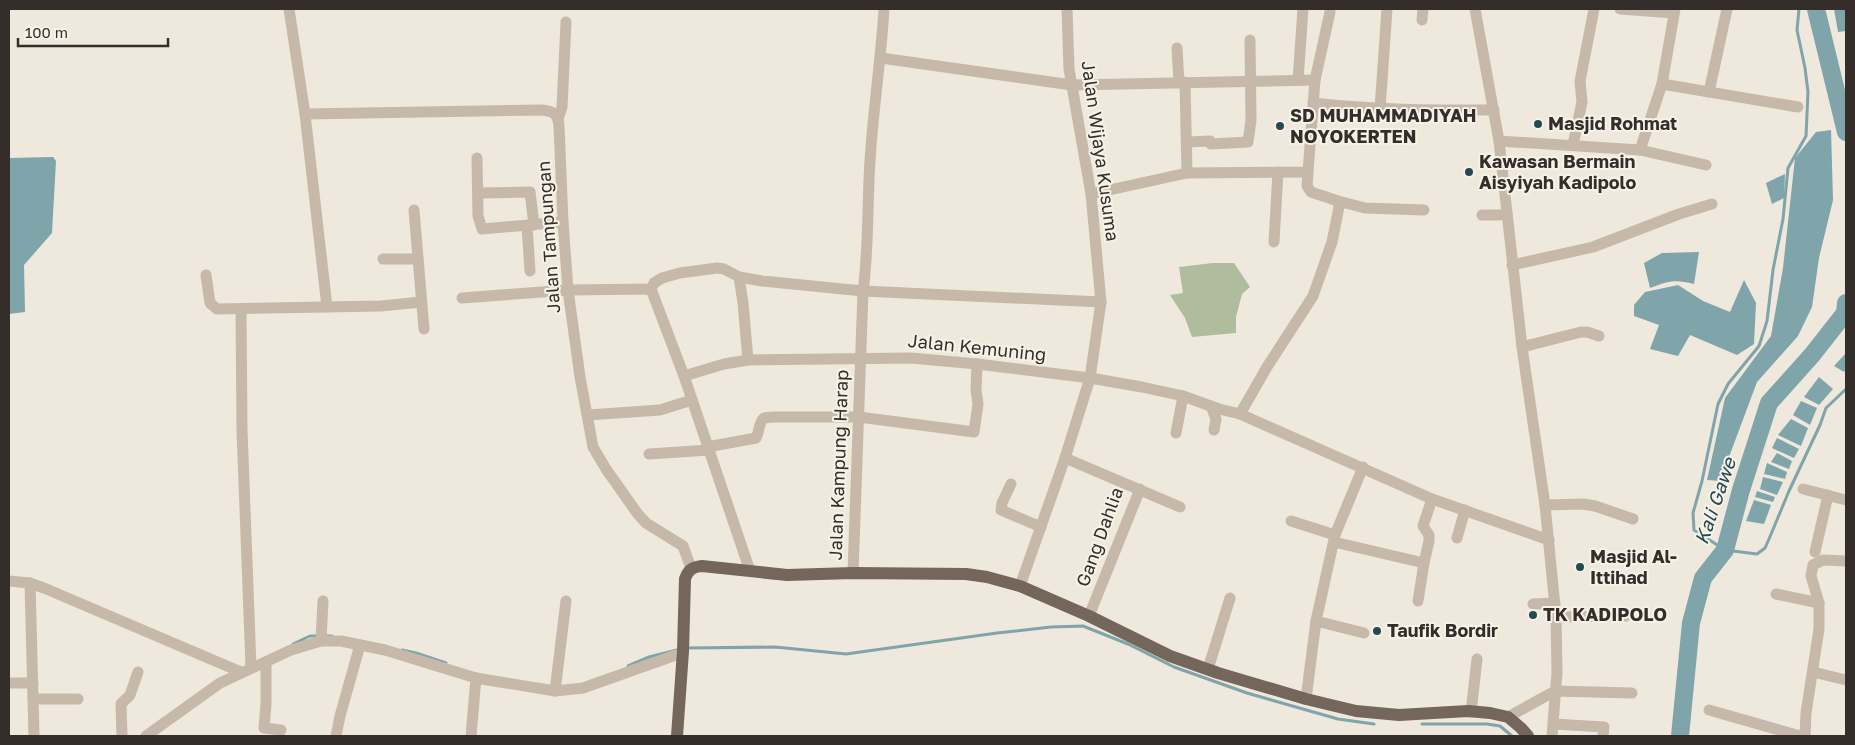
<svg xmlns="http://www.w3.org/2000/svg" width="1855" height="745" font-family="'Golos Text',sans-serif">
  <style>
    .green { fill: #b0bc9e }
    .water { fill: #7fa4a9 }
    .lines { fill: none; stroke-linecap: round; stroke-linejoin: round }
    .stream { stroke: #7fa4a9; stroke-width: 3 }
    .river { stroke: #7fa4a9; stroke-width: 18 }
    .minor { stroke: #c6b9aa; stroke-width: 11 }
    .major { stroke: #74665b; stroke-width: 12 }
    .poi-dot { fill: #234a51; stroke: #f7f2e8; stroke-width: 2 }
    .labels { text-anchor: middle; stroke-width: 4; stroke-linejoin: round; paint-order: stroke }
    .poi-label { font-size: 18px; font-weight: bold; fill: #342d29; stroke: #f7f2e8; text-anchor: start }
    .street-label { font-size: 18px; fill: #342d29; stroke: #f7f2e8 }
    .water-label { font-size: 19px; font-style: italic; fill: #234a51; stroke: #f7f2e8 }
  </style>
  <rect width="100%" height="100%" fill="#efe8dd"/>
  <polygon class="green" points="1213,263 1234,263 1250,287 1242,294 1236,317 1236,333 1192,337 1185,318 1170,295 1183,293 1179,267"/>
  <g class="water">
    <polygon points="1834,9 1846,9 1846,31 1838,32"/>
    <polygon points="1831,130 1833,200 1819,258 1812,307 1798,336 1757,382 1720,481 1707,480 1725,398 1771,336 1783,268 1795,158 1816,132"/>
    <polygon points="53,157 56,161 52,233 24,265 25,312 9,314 9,158"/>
    <polygon points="1785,174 1784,198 1772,204 1766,183"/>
    <path d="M1699,252l-5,32c-19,-5 -26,-3 -44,4l-6,-25 18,-10z"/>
    <polygon points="1744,280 1756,303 1754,344 1737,355 1690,335 1678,356 1650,349 1659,325 1634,316 1634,305 1645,292 1678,285 1703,301 1730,312"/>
    <polygon points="1846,353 1846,369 1844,372 1834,366"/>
    <polygon points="1819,377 1833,389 1819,405 1804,397"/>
    <polygon points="1801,401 1817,408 1810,425 1793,415"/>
    <polygon points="1791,419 1808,428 1801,446 1778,435"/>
    <polygon points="1777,438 1799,449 1794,458 1772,448"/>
    <polygon points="1777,453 1792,461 1789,469 1771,462"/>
    <polygon points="1767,463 1787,472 1785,479 1764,474"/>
    <polygon points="1763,477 1783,482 1777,495 1760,489"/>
    <polygon points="1757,491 1775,497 1773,502 1755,497"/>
    <polygon points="1754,500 1771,505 1764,524 1746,521"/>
  </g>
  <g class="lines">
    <g class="stream">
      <polyline points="1799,9 1797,30 1805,68 1808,92 1806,136 1788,168 1783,219 1773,270 1767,321 1759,346 1728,384 1718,404 1702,481 1693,513 1694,530 1725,550 1757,554 1765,548 1769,539 1789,491 1820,425 1826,408 1846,389"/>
      <polyline points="293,644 310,636 332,636"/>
      <polyline points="687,648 775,647 846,654 997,633 1051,627 1083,626 1128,644 1174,667 1247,693 1338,719 1374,724"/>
      <polyline points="402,650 416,653 446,663"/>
      <polyline points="628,666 649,657 681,649"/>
      <polyline points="1422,724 1487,724 1500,726 1512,736"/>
    </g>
    <g class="river">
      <polyline points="1816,9 1846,132"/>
      <polyline points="1680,736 1691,623 1703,578 1725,550 1741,490 1769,403 1812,355 1845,313 1846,303"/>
    </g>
    <g class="minor">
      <polyline points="289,9 305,114 327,307"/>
      <polyline points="1475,9 1499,141 1522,347 1545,505 1556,617 1557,673 1552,736"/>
      <polyline points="1620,9 1674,13"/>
      <polyline points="1422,20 1423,9"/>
      <polyline points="1177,48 1179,83"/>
      <polyline points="881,58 1072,85 1315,80"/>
      <polyline points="1298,80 1303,9"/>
      <polyline points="1185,82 1187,173"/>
      <polyline points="1662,84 1798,107"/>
      <polyline points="1709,92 1727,9"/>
      <path d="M1313,103c60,7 120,7 181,7"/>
      <polyline points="1380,109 1387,9"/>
      <path d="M305,114l237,-4c11,1 16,4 17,16l4,96 5,68 12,87 13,70 13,22 31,44 9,10 37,23 8,22"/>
      <polyline points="558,119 562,107 566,22"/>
      <polyline points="1499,141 1640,150 1706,165"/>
      <polyline points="1187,142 1210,141 1211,144 1248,142 1251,120 1250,40"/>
      <polyline points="1573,145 1582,102 1580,81 1582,71 1594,9"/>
      <polyline points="1640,150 1662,84 1675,9"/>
      <polyline points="477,158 478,216 482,229 563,222"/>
      <polyline points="478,193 530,192 534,225"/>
      <polyline points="1091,194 1187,173 1308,172 1315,80 1330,12"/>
      <polyline points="1338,201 1365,208 1424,210"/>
      <polyline points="414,210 424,329"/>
      <polyline points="1482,215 1507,215"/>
      <polyline points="527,226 530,271"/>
      <polyline points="1274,242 1278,172"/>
      <polyline points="383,259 418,259"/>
      <polyline points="1512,265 1593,247 1679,214 1712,204"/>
      <polyline points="206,275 210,303 217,309 381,306 421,302"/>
      <polyline points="739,277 743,303 748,360"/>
      <polyline points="651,289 654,283 662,278 680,273 717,268 724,269 739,277 762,281 863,291 1101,302"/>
      <polyline points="462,298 568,290 651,289 684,376 750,571"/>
      <polyline points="241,309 242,430 251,667"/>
      <polyline points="1522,347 1581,332 1587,332 1599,336"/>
      <polyline points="684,376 724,364 748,360 911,358 977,364 1090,378 1142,387 1183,396 1219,409 1240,414 1432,499 1549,540"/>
      <polyline points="1211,406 1216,419 1214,430"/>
      <polyline points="1240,414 1267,367 1313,296 1332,242 1339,207 1338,201 1311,192 1307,186 1308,172"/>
      <polyline points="588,415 660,410 692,400"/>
      <polyline points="1176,433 1183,396"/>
      <path d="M707,447l49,-9c4,-7 2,-15 8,-20l8,-1h87l115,15 4,-28 -2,-14 1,-26"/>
      <polyline points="649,454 709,450"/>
      <polyline points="1065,458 1180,507"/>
      <polyline points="1011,484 1002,503 1001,510 1041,527"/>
      <polyline points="1803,489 1846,500"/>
      <polyline points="1545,505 1583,504 1595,506 1633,519"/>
      <polyline points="1291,521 1335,535"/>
      <polyline points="1457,538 1465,510"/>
      <polyline points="1334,542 1424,563 1429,541 1429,535 1423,526 1432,499"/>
      <polyline points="1815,552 1828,495"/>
      <path d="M853,573l10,-282c6,-43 4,-86 7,-130 3,-51 11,-101 14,-152"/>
      <polyline points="9,581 30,583 44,588 241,672"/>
      <polyline points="30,583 34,736"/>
      <polyline points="1020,586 1065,458 1090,378 1101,302 1091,194 1069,69 1067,9"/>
      <polyline points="1776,594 1819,603"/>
      <polyline points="1418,601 1424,563"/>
      <polyline points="1533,604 1555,603"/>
      <polyline points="1089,616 1140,489"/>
      <polyline points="1556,617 1626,616"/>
      <polyline points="1316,621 1364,633"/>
      <polyline points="321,641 323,601"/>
      <polyline points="266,662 266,704 264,728 281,730"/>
      <polyline points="1208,669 1230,598"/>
      <polyline points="1813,672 1846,680"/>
      <polyline points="9,683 33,683"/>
      <polyline points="555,691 566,601"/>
      <polyline points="33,699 78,699"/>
      <polyline points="1306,699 1316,621 1335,535 1363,467"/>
      <polyline points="1709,710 1800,736"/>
      <polyline points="1471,712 1477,659"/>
      <polyline points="1508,717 1555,691 1632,693"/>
      <polyline points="1554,724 1604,727 1603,736"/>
      <polyline points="122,736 121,704 130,695 138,672"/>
      <polyline points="146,736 220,683 291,650 321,641 341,641 385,650 476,678 555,691 583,688 673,656 683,654"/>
      <polyline points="336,736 340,716 360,645"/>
      <polyline points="471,736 476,678"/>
      <polyline points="1805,736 1806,713 1819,629 1819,603 1811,576 1813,565 1823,560 1846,561"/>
    </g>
    <path class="major" d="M677,736l6,-85 2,-72c3,-9 7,-12 17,-13l85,9 66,-2 113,1 21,3 33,9 69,30 81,40 48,17 88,26 50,12 43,4 69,-4 22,2 18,4 13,11 7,8"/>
  </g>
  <g class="poi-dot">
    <circle cx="1538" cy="124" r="5"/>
    <circle cx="1280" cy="126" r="5"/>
    <circle cx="1469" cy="172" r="5"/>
    <circle cx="1580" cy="567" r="5"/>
    <circle cx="1533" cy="615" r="5"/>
    <circle cx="1377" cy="631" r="5"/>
  </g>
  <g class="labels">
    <g class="poi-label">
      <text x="1290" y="122">SD MUHAMMADIYAH<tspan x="1290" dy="21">NOYOKERTEN</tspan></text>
      <text x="1548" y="130">Masjid Rohmat</text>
      <text x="1479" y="168">Kawasan Bermain<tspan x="1479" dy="21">Aisyiyah Kadipolo</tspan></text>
      <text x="1590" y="563">Masjid Al-<tspan x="1590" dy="21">Ittihad</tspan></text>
      <text x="1543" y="621">TK KADIPOLO</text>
      <text x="1387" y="637">Taufik Bordir</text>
    </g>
    <g class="street-label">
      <text transform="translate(1100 151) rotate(82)" y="6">Jalan Wijaya Kusuma</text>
      <text transform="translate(549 237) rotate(-94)" y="6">Jalan Tampungan</text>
      <text transform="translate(977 348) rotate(6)" y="6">Jalan Kemuning</text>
      <text transform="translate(839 465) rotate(-88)" y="6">Jalan Kampung Harap</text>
      <text transform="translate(1100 537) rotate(-70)" y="6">Gang Dahlia</text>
    </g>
    <g class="water-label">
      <text transform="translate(1715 501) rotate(-71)" y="7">Kali Gawe</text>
    </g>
  </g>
  <rect width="1855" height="745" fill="none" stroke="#342d29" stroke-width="20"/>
  <path d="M18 38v8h150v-8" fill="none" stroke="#342d29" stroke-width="2.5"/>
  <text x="25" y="38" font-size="15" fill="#342d29" stroke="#f7f2e8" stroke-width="4" paint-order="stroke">100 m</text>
</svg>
